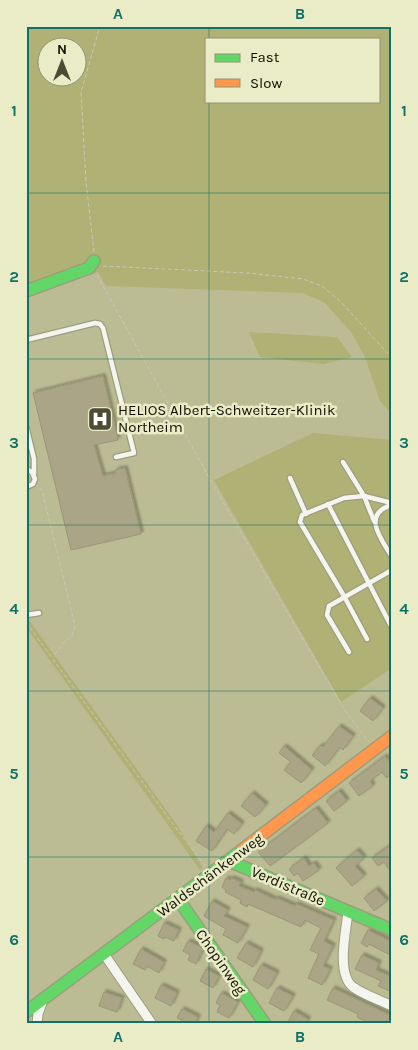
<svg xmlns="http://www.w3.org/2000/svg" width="418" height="1050" font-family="Karla,sans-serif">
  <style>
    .green { fill: #b0b174; fill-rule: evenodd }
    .building { fill: #aaa586; stroke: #9b9677; filter: url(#shadow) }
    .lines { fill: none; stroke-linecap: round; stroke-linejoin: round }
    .lane-casing { stroke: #9d9d7e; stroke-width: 7 }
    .street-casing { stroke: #9d9d7e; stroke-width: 11 }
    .fast-casing { stroke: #9d9d7e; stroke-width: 14 }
    .slow-casing { stroke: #9d9d7e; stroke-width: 14 }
    .path { stroke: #c9c9bc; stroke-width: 1; stroke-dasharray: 4 2.5; stroke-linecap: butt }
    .lane { stroke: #f5f5ef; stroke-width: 4.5 }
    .street { stroke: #f5f5ef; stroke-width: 9 }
    .fast { stroke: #63d668; stroke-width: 11 }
    .slow { stroke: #ff974d; stroke-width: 11 }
    .grid { fill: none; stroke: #0f7168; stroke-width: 1; stroke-opacity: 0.55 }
    .labels { text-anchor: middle; stroke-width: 5; stroke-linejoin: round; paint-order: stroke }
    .poi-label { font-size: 15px; fill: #100f00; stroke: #eaebc7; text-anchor: start }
    .street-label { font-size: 15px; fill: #100f00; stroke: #eaebc7 }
    .neatline { fill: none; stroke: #0f7168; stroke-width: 2 }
    .grid-label { font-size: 16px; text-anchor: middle; font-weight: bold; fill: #0f7168 }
  </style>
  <defs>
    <filter id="shadow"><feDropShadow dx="2.5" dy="-2.5" stdDeviation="1" flood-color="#0004"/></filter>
  </defs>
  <rect width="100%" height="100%" fill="#bcbc94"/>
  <g class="green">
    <path d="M26,26h366v388l-12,-13 -15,-44 -14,-25 -26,-29 -22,-10 -197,-7 -8,-14 -72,25zM207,39h172v62h-172zM48,48h30v30h-30z"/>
    <polygon points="249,332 337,337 352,357 324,364 260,357"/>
    <polygon points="313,433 392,440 392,668 341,702 214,480"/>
    <polygon points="26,616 175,822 203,868 200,870 26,627"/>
  </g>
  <g class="building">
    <polygon points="103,376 118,440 94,445 103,476 116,473 115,470 125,468 141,534 71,550 33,393"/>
    <polygon points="370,698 383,708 373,721 360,711"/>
    <polygon points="339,726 353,736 343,750 340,747 325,766 312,755 321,745 323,747"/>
    <polygon points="284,746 312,770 301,783 284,770 291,762 279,753"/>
    <polygon points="385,756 392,765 392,774 386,778 382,772 370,781 373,786 359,796 349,783"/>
    <polygon points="339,791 347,801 334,811 326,801"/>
    <polygon points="252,793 266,805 255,817 241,806"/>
    <polygon points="316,808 328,823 270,866 258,852"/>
    <polygon points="228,813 242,824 234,834 227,829 212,851 196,841 206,826 214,832"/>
    <polygon points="392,844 392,874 384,862 378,866 372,858"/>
    <polygon points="357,850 364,858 355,866 364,876 352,886 336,868"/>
    <polygon points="304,858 309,866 314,863 319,870 303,881 298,873 294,876 289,869"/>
    <polygon points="226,878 230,880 231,878 241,882 239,886 254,892 255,890 276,900 276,898 295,906 296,904 334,920 324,941 333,946 323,966 330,969 322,985 308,978 319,954 310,950 321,928 305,920 301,927 248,904 247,907 240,903 241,900 225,892 226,890 222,887"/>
    <polygon points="376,889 387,901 374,911 364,898"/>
    <polygon points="212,901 228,910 224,916 247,927 238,943 223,935 226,929 204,916"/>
    <polygon points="164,923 179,930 174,941 165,937 164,939 158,936"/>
    <polygon points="368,930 392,942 392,956 369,944 367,947 361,943"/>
    <polygon points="188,941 203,948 196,964 188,960 190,955 183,951"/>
    <polygon points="246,943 261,951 253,967 237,958"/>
    <polygon points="141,949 164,962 159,973 147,966 145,970 133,964"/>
    <polygon points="362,955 379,963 376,970 392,977 392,992 378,986 381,981 355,969"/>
    <polygon points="261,965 277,973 268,989 253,980"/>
    <polygon points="206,969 219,976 213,988 200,981"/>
    <polygon points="161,985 177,993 171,1006 155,998"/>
    <polygon points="277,988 293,996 284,1011 269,1003"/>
    <polygon points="333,988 392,1016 392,1024 371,1024 357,1017 358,1014 327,1000"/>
    <polygon points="104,992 122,998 117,1012 99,1006"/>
    <polygon points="221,993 238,1002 229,1018 217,1012 220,1005 216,1003"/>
    <polygon points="182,1009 198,1017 195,1024 180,1024 182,1020 177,1018"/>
    <polygon points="294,1011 308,1019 306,1024 287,1024"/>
  </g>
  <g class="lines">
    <defs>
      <g id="lane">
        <polyline points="26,340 95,323 100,324 103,328 134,453 116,457"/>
        <polyline points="26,426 34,459 34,474"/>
        <polyline points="343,462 364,496 374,521"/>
        <polyline points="26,469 32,472 35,479 33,484 26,487"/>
        <polyline points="290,478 306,514"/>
        <polyline points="328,504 391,626"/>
        <path d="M392,505c-31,9 -11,34 0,52"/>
        <polyline points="26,615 39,613"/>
        <polyline points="367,639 344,596 300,522 302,515 344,498 364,496 392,503"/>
        <polyline points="349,652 327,615 329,606 392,570"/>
      </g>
      <g id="street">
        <path d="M348,912c-2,19 -12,62 5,75 11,8 27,13 39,19"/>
        <polyline points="104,954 152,1024"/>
        <polyline points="37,1024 38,1014 43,1000"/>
      </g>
      <g id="fast">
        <polyline points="26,291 89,268 94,261"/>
        <polyline points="229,861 392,930"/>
        <polyline points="178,899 265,1024"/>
        <polyline points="26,1012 242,850"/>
      </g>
      <polyline id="slow" points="242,850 392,736"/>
    </defs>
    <use href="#lane" class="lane-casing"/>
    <use href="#street" class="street-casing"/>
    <use href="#fast" class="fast-casing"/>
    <use href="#slow" class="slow-casing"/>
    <g class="path">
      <polyline points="94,252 86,182 81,92 100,26"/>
      <polyline points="103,266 248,273 303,279 322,286 340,301 392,358"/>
      <polyline points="97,275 211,481 307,646 346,712 369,742"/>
      <polyline points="39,488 42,490 75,626 72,636 64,642 53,657"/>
      <polyline points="26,622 170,820 206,867"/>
    </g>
    <use href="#lane" class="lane"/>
    <use href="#street" class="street"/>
    <use href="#fast" class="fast"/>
    <use href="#slow" class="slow"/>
  </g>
  <path class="grid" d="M209,26v13M209,101v923M26,193h366M26,359h366M26,525h366M26,691h366M26,857h366"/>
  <defs>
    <symbol id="hospital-square" viewBox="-11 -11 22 22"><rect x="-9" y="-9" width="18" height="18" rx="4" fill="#4c4c34" stroke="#eaebc7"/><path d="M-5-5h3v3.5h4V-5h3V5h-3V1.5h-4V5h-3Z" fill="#fff"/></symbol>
  </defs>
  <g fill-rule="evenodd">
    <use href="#hospital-square" x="86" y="405" width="28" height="28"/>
  </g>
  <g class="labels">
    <g class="poi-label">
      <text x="118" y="415">HELIOS Albert-Schweitzer-Klinik<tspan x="118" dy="17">Northeim</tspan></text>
    </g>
    <g class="street-label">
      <text transform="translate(210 875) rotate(-37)" y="5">Waldschänkenweg</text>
      <text transform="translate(288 886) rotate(23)" y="5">Verdistraße</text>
      <text transform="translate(221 962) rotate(55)" y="5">Chopinweg</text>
    </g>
  </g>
  <rect width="418" height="1050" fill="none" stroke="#eaebc7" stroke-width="55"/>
  <rect x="205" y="38" width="175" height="65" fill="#eaebc7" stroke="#939377"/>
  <rect x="215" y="54" width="25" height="8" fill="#63d668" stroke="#939377"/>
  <text x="250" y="62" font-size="15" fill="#100f00">Fast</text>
  <rect x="215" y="79" width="25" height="8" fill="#ff974d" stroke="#939377"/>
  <text x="250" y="88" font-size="15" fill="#100f00">Slow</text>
  <g transform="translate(62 62)"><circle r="24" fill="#eaebc7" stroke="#939377"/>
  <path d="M0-4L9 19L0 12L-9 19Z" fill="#4c4c34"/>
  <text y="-8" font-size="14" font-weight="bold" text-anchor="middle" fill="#100f00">N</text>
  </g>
  <rect x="28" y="28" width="362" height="994" class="neatline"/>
  <g class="grid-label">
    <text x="118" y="19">A</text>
    <text x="300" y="19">B</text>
    <text x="14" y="116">1</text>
    <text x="404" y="116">1</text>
    <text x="14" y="282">2</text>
    <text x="404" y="282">2</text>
    <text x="14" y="448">3</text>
    <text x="404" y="448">3</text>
    <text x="14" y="614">4</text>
    <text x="404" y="614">4</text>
    <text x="14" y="779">5</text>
    <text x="404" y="779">5</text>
    <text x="14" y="945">6</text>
    <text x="404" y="945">6</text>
    <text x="118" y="1042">A</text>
    <text x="300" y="1042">B</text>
  </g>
</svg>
